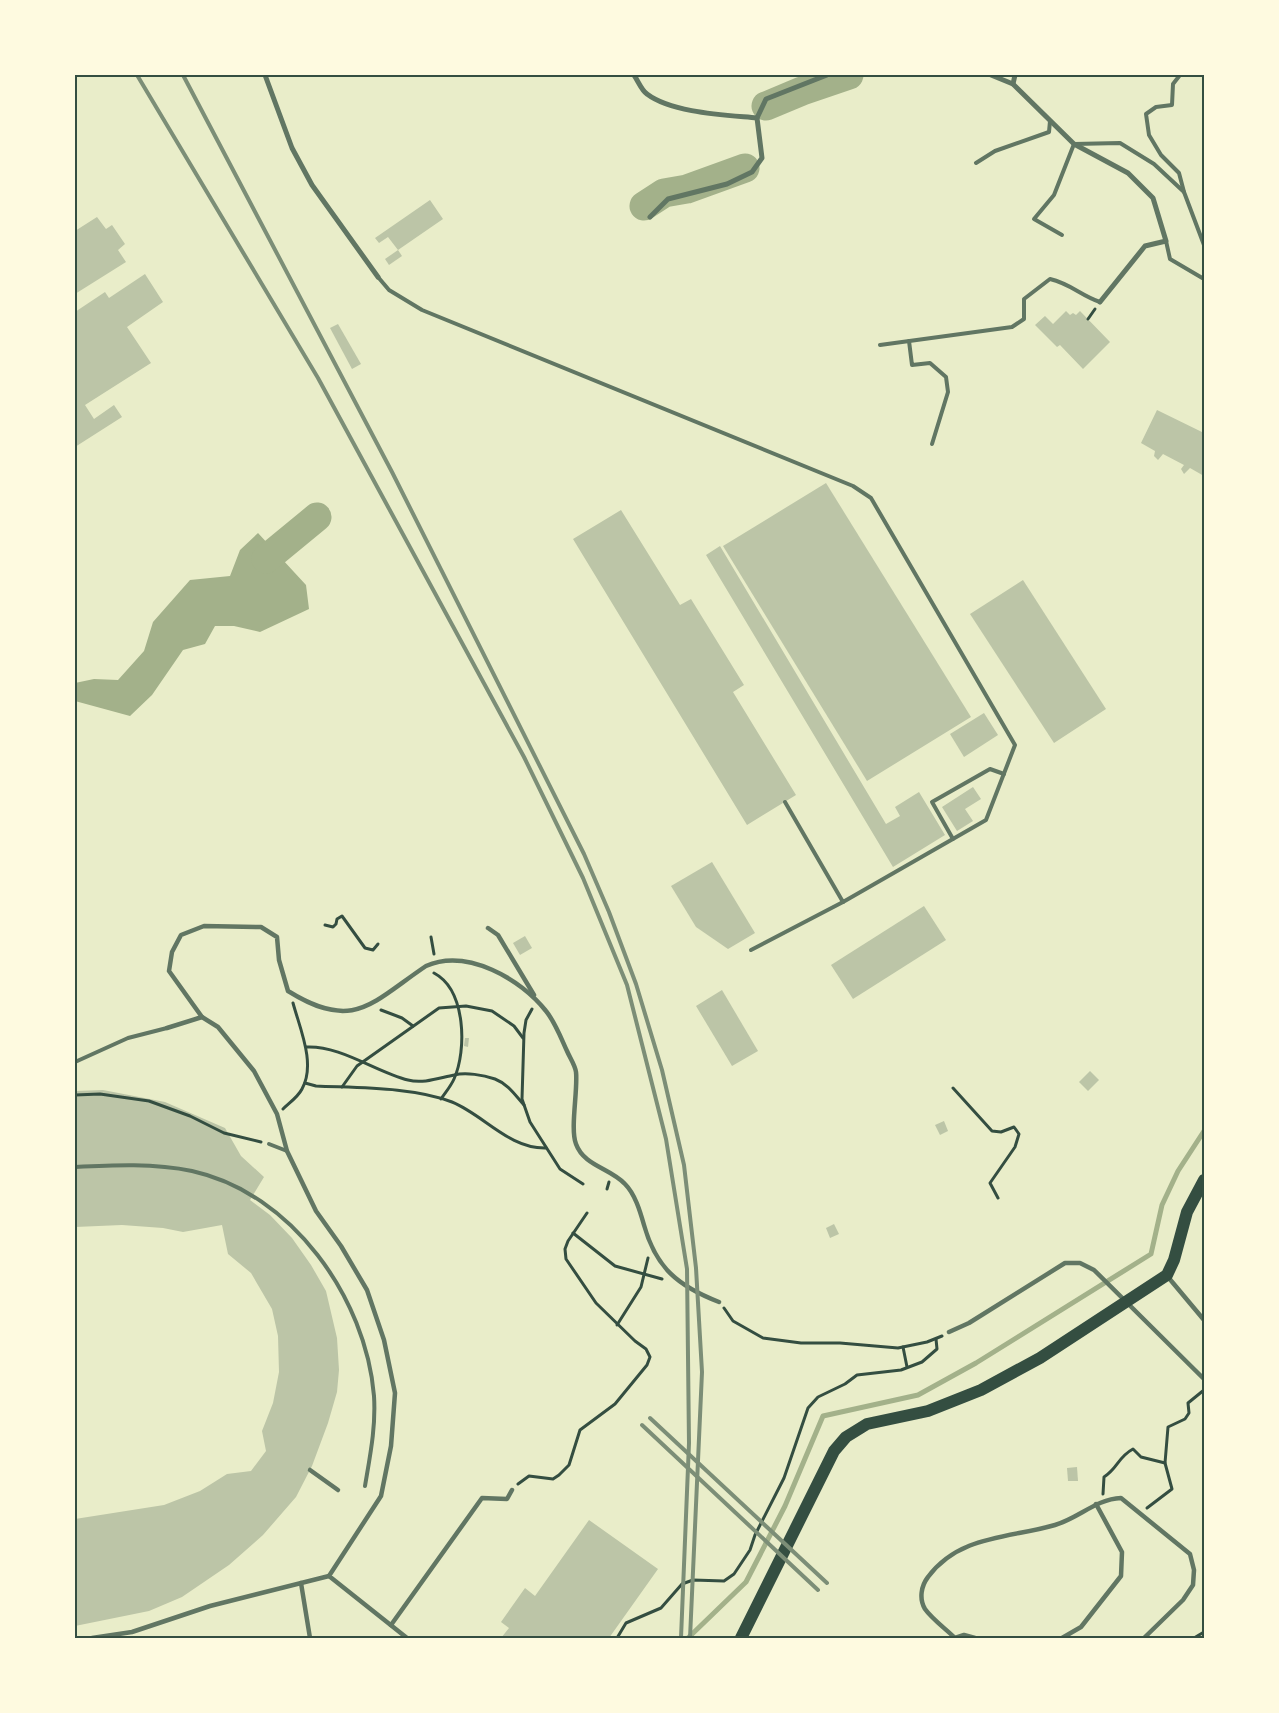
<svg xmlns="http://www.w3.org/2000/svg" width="1279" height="1713" font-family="'PT Sans',sans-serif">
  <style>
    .water { fill: #a3b18a }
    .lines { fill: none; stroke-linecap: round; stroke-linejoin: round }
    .stream { stroke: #a3b18a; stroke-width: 5 }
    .river { stroke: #a3b18a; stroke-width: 29 }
    .building { fill: #bcc5a7 }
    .path { stroke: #344e41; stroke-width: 3 }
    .service { stroke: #617663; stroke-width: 4 }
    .pedestrian { stroke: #617663; stroke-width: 4.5 }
    .minor { stroke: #617663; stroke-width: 5 }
    .primary { stroke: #344e41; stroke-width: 12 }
    .rail { stroke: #7c8e77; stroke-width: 4 }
    .neatline { fill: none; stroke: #344e41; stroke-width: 2 }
  </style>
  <rect width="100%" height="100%" fill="#e9edc9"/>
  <polygon class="water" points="258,533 306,585 309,609 260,632 234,626 215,626 205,644 183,650 152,695 130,716 75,701 75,683 94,679 118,680 144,651 153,622 190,580 230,576 240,550"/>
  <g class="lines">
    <polyline class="stream" points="688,1638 746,1582 785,1506 823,1416 918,1395 976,1363 1151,1254 1162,1205 1178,1171 1204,1131"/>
    <g class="river">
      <polyline points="766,106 802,91 849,75"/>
      <polyline points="644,206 664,193 687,189 745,168"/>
      <polyline points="266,559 317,517"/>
    </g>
  </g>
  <g class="building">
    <polygon points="430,200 443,219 398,250 388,237 379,243 375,238"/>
    <polygon points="97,217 106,229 112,225 125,244 118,250 126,262 75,294 75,231"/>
    <polygon points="398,250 402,256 389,265 385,259"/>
    <polygon points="145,274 163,302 127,327 151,363 85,405 94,419 114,405 122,417 75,447 75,312 105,292 109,298"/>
    <polygon points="1066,311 1070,315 1073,313 1076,315 1080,311 1110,342 1083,369 1060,345 1057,347 1035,325 1045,316 1053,324"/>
    <polygon points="338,324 361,364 352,369 330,328"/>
    <polygon points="1157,410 1204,433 1204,476 1190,468 1184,474 1181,469 1184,465 1163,454 1158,460 1154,456 1155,451 1141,443"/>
    <polygon points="826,483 971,717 867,781 723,546"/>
    <polygon points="621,510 680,605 691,599 744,685 733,692 796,795 747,825 573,539"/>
    <polygon points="720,546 886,824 900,816 895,807 919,792 945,835 893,867 706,555"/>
    <polygon points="1023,580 1106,709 1054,743 970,614"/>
    <polygon points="984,713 998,735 964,757 950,734"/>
    <polygon points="973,787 981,799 965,809 973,821 957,831 942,807"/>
    <polygon points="712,862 755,933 728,949 696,927 671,886"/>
    <polygon points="924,906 946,940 853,999 831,965"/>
    <polygon points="525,936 532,948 520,955 513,943"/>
    <polygon points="722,990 758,1051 732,1066 696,1006"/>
    <polygon points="465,1038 469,1038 468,1047 464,1046"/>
    <polygon points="1090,1071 1099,1080 1088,1091 1079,1082"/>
    <polygon points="103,1090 165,1102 225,1128 241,1156 264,1177 250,1200 270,1215 292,1238 311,1265 326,1291 337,1338 339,1370 337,1392 328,1423 312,1466 296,1497 263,1535 229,1565 182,1597 149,1611 75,1626 75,1519 164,1505 200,1491 227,1474 251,1471 266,1451 262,1431 273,1403 279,1372 278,1336 272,1309 251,1273 228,1254 222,1225 183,1232 163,1228 122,1225 75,1227 75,1091"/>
    <polygon points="944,1121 948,1131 940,1135 935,1125"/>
    <polygon points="834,1224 839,1234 830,1238 826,1228"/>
    <polygon points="1077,1467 1078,1481 1068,1481 1067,1468"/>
    <polygon points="589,1520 658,1569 609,1638 501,1638 509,1628 501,1622 525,1588 535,1596"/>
  </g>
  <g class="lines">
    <g class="path">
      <polyline points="1088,319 1095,309"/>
      <polyline points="325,925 333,927 336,924 337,919 342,916 365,948 373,950 378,944"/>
      <polyline points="431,937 434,954"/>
      <path d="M434,973c32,17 33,77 20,106 -3,7 -9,14 -13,20"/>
      <polyline points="532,1009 526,1020 524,1033 522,1099 530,1122 560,1169 583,1184"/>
      <polyline points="381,1010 402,1018 413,1026"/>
      <path d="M306,1047c34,-2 70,25 102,33 15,4 31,-2 46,-5 12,-3 29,0 41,4 13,5 20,16 29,26"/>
      <path d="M305,1083l11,3c42,2 97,1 136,16 32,13 57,47 94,46"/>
      <polyline points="342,1087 357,1066 439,1008 466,1006 492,1011 514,1026 523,1038"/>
      <polyline points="953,1088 992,1131 1001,1132 1014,1127 1019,1134 1015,1147 990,1183 998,1198"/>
      <polyline points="75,1095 100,1094 149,1101 190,1116 224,1133 261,1142"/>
      <path d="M283,1109c6,-6 15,-12 19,-20 14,-25 -2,-60 -9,-86"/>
      <polyline points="607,1189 609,1182"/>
      <polyline points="573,1233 615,1266 662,1279"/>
      <polyline points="724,1308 733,1321 763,1338 801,1343 840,1343 898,1348 927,1342 942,1336"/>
      <polyline points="617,1325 641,1287 648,1258"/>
      <polyline points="903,1347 907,1367"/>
      <polyline points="518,1484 529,1476 553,1479 559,1475 569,1465 580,1430 615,1404 647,1365 650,1357 646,1349 635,1341 596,1303 566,1259 565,1249 568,1241 587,1213"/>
      <path d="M1103,1494l1,-17c14,-9 14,-20 29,-28l8,8 24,6"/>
      <polyline points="1147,1508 1172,1489 1165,1463 1168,1427 1185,1419 1189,1413 1188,1403 1204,1390"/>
      <polyline points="617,1638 626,1623 661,1608 682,1584 693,1580 724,1581 734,1574 750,1550 755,1535 784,1478 808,1408 818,1397 845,1384 857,1375 901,1370 922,1362 937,1349 936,1339"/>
      <polyline points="1194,1638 1204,1632"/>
    </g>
    <g class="service">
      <polyline points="1180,75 1173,84 1172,105 1156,107 1146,114 1149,135 1161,155 1179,173 1184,192"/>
      <polyline points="976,163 995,151 1049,132 1050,121"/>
      <polyline points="1062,235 1034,219 1054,195 1074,144 1120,143 1154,164 1184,192 1204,245"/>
      <polyline points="1166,241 1170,259 1204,279"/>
      <polyline points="378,277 389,290 422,310 853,486 871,498 1015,745 986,820 843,902 785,802"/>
      <polyline points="909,341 912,365 930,363 946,377 948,392 932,444"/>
      <path d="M880,345l132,-18 12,-8v-20l26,-20c21,5 30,16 50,23"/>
      <polyline points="953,839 932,802 990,769 1004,774"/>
      <polyline points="751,950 843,902"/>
      <polyline points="75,1062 128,1038 167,1028"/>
      <polyline points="269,1144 287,1151"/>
      <path d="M75,1167c39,-2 79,-4 117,4 100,22 174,127 182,225 2,31 -4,60 -9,90"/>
    </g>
    <g class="pedestrian">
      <polyline points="488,928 498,935 534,995"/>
      <polyline points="167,1028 202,1017"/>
      <polyline points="1168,1277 1204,1320"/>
      <polyline points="949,1332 969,1323 1065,1263 1080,1263 1094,1270 1204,1379"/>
      <polyline points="310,1470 338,1490"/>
      <polyline points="301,1583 310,1638"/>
      <polyline points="391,1625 482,1498 507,1499 512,1490"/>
      <polyline points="92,1638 132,1632 210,1606 329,1576"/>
      <path d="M407,1638l-78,-62 52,-80 10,-50 4,-53 -11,-53 -17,-50 -26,-44 -25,-35 -29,-60 -10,-37 -23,-43 -36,-44 -16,-10 -33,-46 3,-19 9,-17 23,-9 57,1 16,10 2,23 9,31c66,41 83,12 138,-25 41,-18 95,13 120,45 9,11 15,27 21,40 3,7 8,14 9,21 2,18 -6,57 0,72 8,22 34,24 49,40 10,10 15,27 19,41 12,43 34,61 75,77"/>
      <path d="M955,1638c-9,-9 -23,-19 -30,-29 -6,-10 -4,-23 3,-32 31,-42 82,-39 127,-52 24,-7 41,-26 66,-27l69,56 4,16 -1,15 -10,15 -39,38"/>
      <polyline points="955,1638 964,1635 975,1638"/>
      <polyline points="1062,1638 1081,1627 1121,1576 1122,1552 1096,1504"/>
    </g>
    <g class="minor">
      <polyline points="265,75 292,148 312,185 378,277"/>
      <path d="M634,75c4,6 8,16 13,19 25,19 79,21 110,24"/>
      <polyline points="991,75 1013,84"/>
      <polyline points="1015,75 1013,84 1074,144 1128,173 1153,198 1166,241 1145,246 1100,302"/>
      <polyline points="650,217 668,199 727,184 752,172 762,158 757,118 766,99 827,75"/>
    </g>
    <polyline class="primary" points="741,1638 834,1451 846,1437 867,1424 928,1411 981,1390 1040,1358 1167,1275 1174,1260 1187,1212 1204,1180"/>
    <g class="rail">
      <polyline points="137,75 318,378 524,757 583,878 627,985 666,1139 687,1269 689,1443 681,1638"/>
      <polyline points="183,75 392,472 584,854 609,912 636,984 662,1070 684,1165 696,1268 702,1372 690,1638"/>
      <polyline points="650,1418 827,1583"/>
      <polyline points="642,1425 818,1590"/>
    </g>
  </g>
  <rect width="1279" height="1713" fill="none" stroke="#fefae0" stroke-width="152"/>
  <rect x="76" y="76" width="1127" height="1561" class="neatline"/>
</svg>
